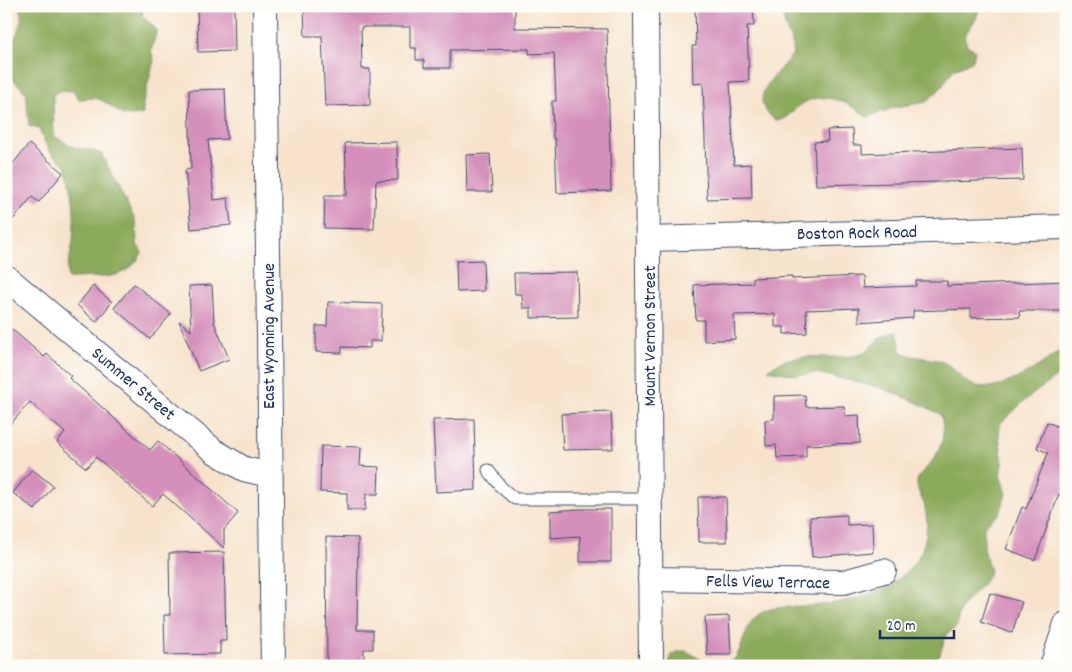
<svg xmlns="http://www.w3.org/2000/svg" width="1072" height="672" font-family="Dekko,sans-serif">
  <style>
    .forest { fill: #8caa5c; stroke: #546c5d }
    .building { fill: #d48fba }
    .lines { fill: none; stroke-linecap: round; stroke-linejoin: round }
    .service-casing { stroke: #3c4a6e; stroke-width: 13 }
    .minor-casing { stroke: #3c4a6e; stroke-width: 26 }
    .service { stroke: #fff; stroke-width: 11 }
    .minor { stroke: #fff; stroke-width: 24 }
    .labels { text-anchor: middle; stroke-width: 4.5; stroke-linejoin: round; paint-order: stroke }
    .street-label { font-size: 18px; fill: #1b2f5e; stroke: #fdfcf7 }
  </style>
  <rect width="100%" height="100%" fill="#fdfcf7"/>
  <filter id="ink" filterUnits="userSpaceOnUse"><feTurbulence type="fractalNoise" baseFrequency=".02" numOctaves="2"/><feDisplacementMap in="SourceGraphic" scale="10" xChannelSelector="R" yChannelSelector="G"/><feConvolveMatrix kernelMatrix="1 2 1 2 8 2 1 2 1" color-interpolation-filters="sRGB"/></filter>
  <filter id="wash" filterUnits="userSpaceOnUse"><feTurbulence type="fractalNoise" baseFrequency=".0096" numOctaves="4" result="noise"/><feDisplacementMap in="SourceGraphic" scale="20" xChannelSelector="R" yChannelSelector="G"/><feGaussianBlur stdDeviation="1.12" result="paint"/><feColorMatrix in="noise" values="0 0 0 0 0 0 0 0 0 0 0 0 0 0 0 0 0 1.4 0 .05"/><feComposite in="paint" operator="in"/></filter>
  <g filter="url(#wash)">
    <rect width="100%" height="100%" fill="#f7e3cc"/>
    <g class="forest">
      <path d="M19,6h124l-1,10 15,14 -6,21 3,9 -11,43v11c-26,7 -25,-7 -44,-15 -5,-2 -14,0 -20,0l-6,-8 -10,-1 -10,4 1,42 17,10 30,7 35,69 1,22 5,9c-18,32 -44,21 -74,26 -2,-14 4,-25 5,-39 3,-26 0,-50 -7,-75 -20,-16 -17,-14 -27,-36l-10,-3c0,-11 -3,-21 -2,-32l-21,-23c0,-6 -2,-16 1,-20 8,-13 19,-29 12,-45z"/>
      <path d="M786,6h191l2,3 -3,10 -12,17 3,9 8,5 -2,10 -20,10 -12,18 -15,14 -30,5 -29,10c-18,-15 -44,-27 -65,-13 -10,6 -13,14 -25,17 -36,-24 3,-47 16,-68 1,-15 -16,-32 -7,-47z"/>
      <path d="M897,331l4,20c13,9 30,5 44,12 12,6 17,20 31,23 29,7 68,-23 90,-40v23l-42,32 -24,23 -1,11 4,30 -3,10 6,19 -6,19 -16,13v25l6,20c-6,15 -20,24 -29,38 -7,12 4,16 -15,25l-6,20 -9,12h-262l2,-11c18,-11 21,4 37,7 9,2 17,0 25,-1 12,-14 10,-35 25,-46 17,-12 43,-7 63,-10 36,-4 84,-18 100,-53 6,-13 7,-31 4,-45 -2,-9 -11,-19 -7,-29 3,-5 9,-10 12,-14 12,-15 17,-32 10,-50l-26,-13 -36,-14 -62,-14 -20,2 -28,-5c25,-22 60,-8 90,-15 10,-2 14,-11 21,-16 5,-4 12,-5 18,-8z"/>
    </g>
    <g id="blocks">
      <g class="building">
        <polygon points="197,6 234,6 235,51 198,52"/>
        <polygon points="304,6 515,6 515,28 607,29 611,191 557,193 555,139 553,139 552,101 556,101 554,53 529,54 529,49 450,50 450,68 424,68 424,60 416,60 416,48 410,48 410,27 361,27 362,69 370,69 370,105 325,106 322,36 305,36"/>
        <polygon points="695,6 753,6 754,26 747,26 749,81 730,82 734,165 751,164 752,198 707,199 703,83 693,84 692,46 696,46"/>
        <polygon points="225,89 227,139 208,140 214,200 228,198 231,225 191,229 185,170 191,169 189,90"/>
        <polygon points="852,129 853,145 862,145 862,154 1022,148 1023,180 816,185 814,142 828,141 827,130"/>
        <polygon points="397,142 398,180 376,181 374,229 324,228 325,195 347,195 345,143"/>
        <polygon points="29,144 63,173 39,202 32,197 6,228 6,172"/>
        <polygon points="490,154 492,192 467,192 466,155"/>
        <polygon points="483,260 484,291 457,292 456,261"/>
        <polygon points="577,272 578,317 531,318 531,308 523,308 522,294 515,294 514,273"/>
        <polygon points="792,276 792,279 862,276 863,288 916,286 916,281 947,281 947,286 1066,281 1066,311 1019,311 1020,317 971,318 971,309 913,311 913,318 859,322 859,308 806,310 807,333 784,334 784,327 775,327 775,314 734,315 735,339 704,341 704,320 696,320 694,285 753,283 753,278"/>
        <polygon points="134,284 171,314 150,339 114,308"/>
        <polygon points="212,285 214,322 229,359 199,371 179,321 191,331 189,286"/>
        <polygon points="93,286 112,302 96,322 77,305"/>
        <polygon points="328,302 382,304 381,341 370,341 370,348 342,347 342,353 316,352 316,326 327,326"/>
        <polygon points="6,324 44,357 47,354 71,376 69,378 150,450 158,441 238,513 224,530 224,548 163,494 152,506 96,457 86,468 57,442 65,433 30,402 6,429"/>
        <polygon points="805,395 806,407 844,406 845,416 859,415 860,443 806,445 806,457 777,458 776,445 766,446 765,420 774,419 774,396"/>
        <polygon points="611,412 613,449 563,450 561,414"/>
        <polygon points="1066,412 1066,497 1059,494 1035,560 1006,549 1022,507 1026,509 1048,453 1037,448 1047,422 1059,427"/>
        <polygon points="474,419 476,490 436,492 433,420"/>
        <polygon points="321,446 361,447 360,466 379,467 378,494 366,494 365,510 347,510 347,493 320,492"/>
        <polygon points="32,469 53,486 35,510 13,493"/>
        <polygon points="698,497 726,497 727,542 699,542"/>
        <polygon points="580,509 611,509 611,562 580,562 580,536 550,538 550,511"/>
        <polygon points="847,515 847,525 872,524 873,552 812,557 810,517"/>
        <polygon points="326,537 358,538 357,630 373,630 373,649 364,649 364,666 327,666"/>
        <polygon points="224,552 226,641 220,641 220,654 165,655 164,615 170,615 169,553"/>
        <polygon points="990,593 1022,602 1012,633 981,622"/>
        <polygon points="729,616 731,655 707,655 705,617"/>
      </g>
    </g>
  </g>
  <g filter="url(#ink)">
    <use href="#blocks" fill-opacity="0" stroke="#3c4a6e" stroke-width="1"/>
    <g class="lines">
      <defs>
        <polyline id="service" points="488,470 502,488 515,499 650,499"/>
        <g id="minor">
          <polyline points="265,6 273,666"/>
          <polyline points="646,6 651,666"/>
          <polyline points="648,239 1066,227"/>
          <polyline points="6,277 214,451 244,469 269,475"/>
          <polyline points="650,579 844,582 884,571"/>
          <polyline points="1052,666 1066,624"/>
        </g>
      </defs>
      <use href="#service" class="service-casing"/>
      <use href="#minor" class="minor-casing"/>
      <use href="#service" class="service"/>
      <use href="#minor" class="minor"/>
    </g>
  </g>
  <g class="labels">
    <g class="street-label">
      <text transform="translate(857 232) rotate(-1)" y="6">Boston Rock Road</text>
      <text transform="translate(268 336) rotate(-90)" y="6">East Wyoming Avenue</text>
      <text transform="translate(649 336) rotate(-90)" y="6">Mount Vernon Street</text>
      <text transform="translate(134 383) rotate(40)" y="6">Summer Street</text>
      <text transform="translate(768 581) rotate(1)" y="6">Fells View Terrace</text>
    </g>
  </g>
  <rect width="1072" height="672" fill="none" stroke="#fdfcf7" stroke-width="25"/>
  <path d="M880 630v8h74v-8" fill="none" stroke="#1b2f5e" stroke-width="2.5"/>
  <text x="887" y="630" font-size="15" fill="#1b2f5e" stroke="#fdfcf7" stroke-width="4" paint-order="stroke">20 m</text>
</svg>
